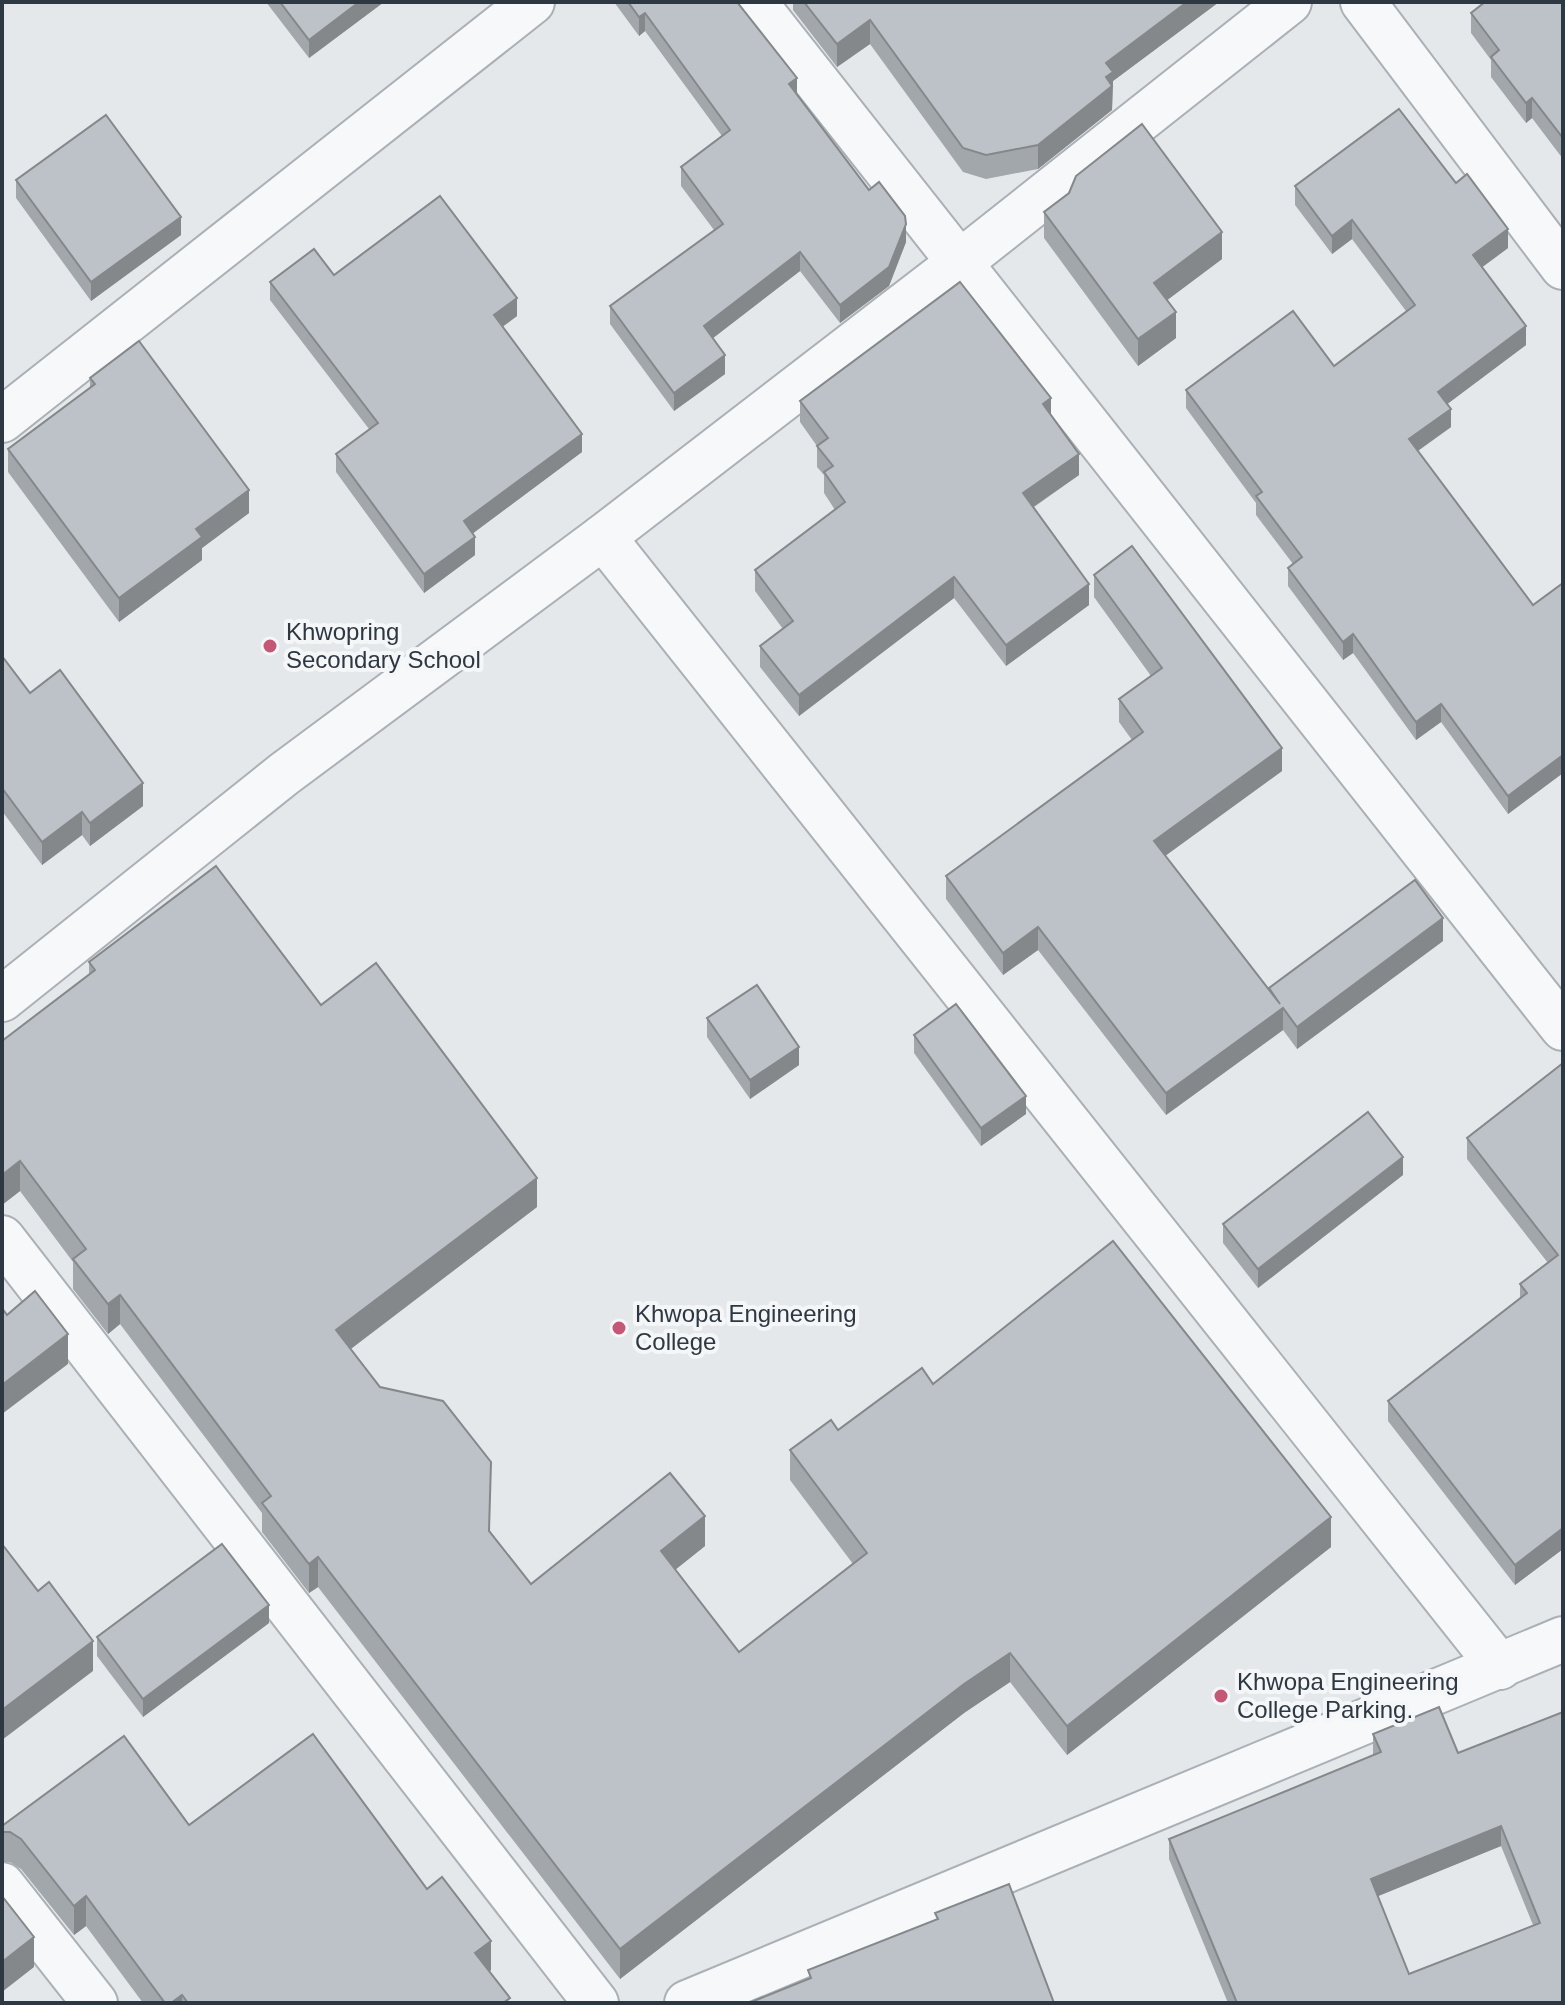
<svg xmlns="http://www.w3.org/2000/svg" width="1565" height="2005" font-family="Arial,sans-serif">
  <style>
    .lines { fill: none; stroke-linecap: round; stroke-linejoin: round }
    .street-casing { stroke: #aab0b5; stroke-width: 48 }
    .street { stroke: #f7f8f9; stroke-width: 44 }
    .wall { fill: #a2a7ab; fill-rule: evenodd }
    .shaded-wall { fill: #84888b }
    .building { fill: #bcc2c7; stroke: #84888b; stroke-width: 2; fill-rule: evenodd }
    .poi-dot { fill: #c35775; stroke: #f4f6f8; stroke-width: 3 }
    .labels { text-anchor: middle; stroke-width: 8; stroke-linejoin: round; paint-order: stroke }
    .poi-label { font-size: 24px; fill: #2d3842; stroke: #f4f6f8; text-anchor: start }
  </style>
  <rect width="100%" height="100%" fill="#e5e8eb"/>
  <g class="lines">
    <defs>
      <g id="street">
        <polyline points="754,2 1563,1028"/>
        <polyline points="1363,2 1563,267"/>
        <polyline points="2,420 532,2"/>
        <polyline points="603,537 1500,1667"/>
        <polyline points="2,999 284,774 603,537 959,263 1289,2"/>
        <polyline points="2,1238 596,2003"/>
        <polyline points="2,1885 95,2003"/>
        <polyline points="687,2003 1563,1639"/>
      </g>
    </defs>
    <use href="#street" class="street-casing"/>
    <use href="#street" class="street"/>
  </g>
  <g class="wall">
    <polygon points="266,2 384,2 309,58"/>
    <polygon points="614,2 737,2 797,95 906,242 889,286 840,323 800,271 713,338 725,374 674,411 610,324 610,306 714,230 681,186 681,167 722,136 645,31 639,36"/>
    <polygon points="793,2 1219,2 1113,81 1112,110 1038,169 986,179 963,172 870,44 837,67 793,10"/>
    <polygon points="1563,2 1563,159 1532,118 1526,123 1491,77 1491,60 1471,33 1471,13"/>
    <polygon points="16,180 181,235 91,301 16,198"/>
    <polygon points="1456,183 1508,248 1482,267 1526,345 1447,404 1451,427 1418,451 1533,605 1563,583 1563,773 1508,814 1441,722 1416,740 1353,653 1343,660 1288,586 1288,568 1293,564 1256,515 1256,503 1186,408 1186,390 1334,366 1406,311 1352,239 1332,254 1295,205 1295,186"/>
    <polygon points="1044,212 1222,259 1167,300 1176,338 1138,366 1044,238"/>
    <polygon points="334,275 517,316 502,327 582,452 473,533 475,555 424,593 336,472 336,454 369,429 270,300 270,282"/>
    <polygon points="90,378 249,513 202,548 202,560 119,622 8,472 8,449 90,388"/>
    <polygon points="800,401 1051,415 1079,475 1034,507 1089,605 1006,666 954,598 799,716 760,667 760,646 783,629 755,591 755,570 835,510 824,493 824,475 817,467 817,446 800,422"/>
    <polygon points="1094,575 1282,771 1165,856 1269,989 1443,941 1297,1049 1283,1030 1166,1115 1038,950 1003,975 946,899 946,876 1132,740 1119,722 1119,699 1151,676 1094,597"/>
    <polygon points="2,656 30,693 143,806 90,846 82,835 42,865 2,811"/>
    <polygon points="89,962 321,1005 537,1207 351,1349 531,1584 705,1546 675,1570 739,1652 853,1564 790,1480 790,1450 838,1430 933,1384 1331,1547 1067,1755 1010,1682 964,1713 620,1979 318,1587 309,1593 262,1532 262,1513 120,1324 108,1334 73,1289 73,1262 20,1191 2,1205 2,1041 89,975"/>
    <polygon points="707,1018 799,1065 750,1099 707,1037"/>
    <polygon points="914,1035 1026,1114 981,1146 914,1053"/>
    <polygon points="1563,1063 1563,1549 1515,1585 1388,1421 1388,1401 1520,1298 1520,1284 1548,1263 1467,1159 1467,1138"/>
    <polygon points="1403,1175 1258,1288 1223,1243 1223,1224"/>
    <polygon points="269,1623 143,1717 97,1656 97,1637"/>
    <path d="M1563,1712v291h-335l-59,-144v-20l204,-84v-21l85,19zM1501,1846l32,79 -124,49 -31,-78z"/>
    <polygon points="189,1825 427,1889 491,1970 489,1972 510,2003 143,2003 86,1926 74,1935 21,1869 10,1862 2,1862 2,1826"/>
  </g>
  <g class="shaded-wall">
    <polygon points="359,2 384,2 309,58 309,40"/>
    <polygon points="1187,2 1219,2 1113,81 1112,110 1038,169 1038,145 1106,63"/>
    <polygon points="645,13 645,31 639,36 639,17"/>
    <polygon points="870,20 870,44 837,67 837,44"/>
    <polygon points="797,78 797,97 789,84"/>
    <polygon points="1532,98 1532,118 1526,123 1526,103"/>
    <polygon points="181,217 181,235 91,301 91,282"/>
    <polygon points="1352,220 1352,239 1332,254 1332,236"/>
    <polygon points="906,224 906,242 889,286 840,323 840,305"/>
    <polygon points="1508,229 1508,248 1473,274 1473,255"/>
    <polygon points="1222,232 1222,259 1154,310 1154,283"/>
    <polygon points="800,252 800,271 704,345 704,326"/>
    <polygon points="517,298 517,316 494,333 494,315"/>
    <polygon points="1176,312 1176,338 1138,366 1138,339"/>
    <polygon points="1526,326 1526,345 1438,411 1438,392"/>
    <polygon points="725,355 725,374 674,411 674,393"/>
    <polygon points="1051,398 1051,419 1043,404"/>
    <polygon points="1451,409 1451,427 1409,457 1409,439"/>
    <polygon points="582,434 582,452 464,540 464,521"/>
    <polygon points="1079,454 1079,475 1023,514 1023,493"/>
    <polygon points="249,490 249,513 202,548 202,560 119,622 119,598 196,529"/>
    <polygon points="475,537 475,555 424,593 424,574"/>
    <polygon points="954,577 954,598 799,716 799,695"/>
    <polygon points="1089,584 1089,605 1006,666 1006,645"/>
    <polygon points="1353,634 1353,653 1343,660 1343,642"/>
    <polygon points="1441,704 1441,722 1416,740 1416,722"/>
    <polygon points="1282,748 1282,771 1154,864 1154,841"/>
    <polygon points="1563,755 1563,773 1508,814 1508,796"/>
    <polygon points="143,783 143,806 90,846 90,823"/>
    <polygon points="82,812 82,835 42,865 42,842"/>
    <polygon points="1443,918 1443,941 1297,1049 1297,1027"/>
    <polygon points="1038,927 1038,950 1003,975 1003,953"/>
    <polygon points="1283,1008 1283,1030 1166,1115 1166,1093"/>
    <polygon points="799,1047 799,1065 750,1099 750,1080"/>
    <polygon points="1026,1096 1026,1114 981,1146 981,1128"/>
    <polygon points="1403,1157 1403,1175 1258,1288 1258,1269"/>
    <polygon points="20,1161 20,1191 2,1205 2,1175"/>
    <polygon points="537,1178 537,1207 336,1360 336,1330"/>
    <polygon points="120,1295 120,1324 108,1334 108,1304"/>
    <polygon points="68,1334 68,1364 2,1414 2,1385"/>
    <polygon points="705,1516 705,1546 661,1581 661,1551"/>
    <polygon points="1331,1517 1331,1547 1067,1755 1067,1726"/>
    <polygon points="1563,1528 1563,1549 1515,1585 1515,1565"/>
    <polygon points="318,1557 318,1587 309,1593 309,1564"/>
    <polygon points="269,1605 269,1623 143,1717 143,1699"/>
    <polygon points="93,1641 93,1671 2,1740 2,1710"/>
    <polygon points="1010,1653 1010,1682 964,1713 620,1979 620,1949 964,1684"/>
    <polygon points="1501,1826 1501,1846 1371,1899 1371,1879"/>
    <polygon points="86,1896 86,1926 74,1935 74,1906"/>
    <polygon points="34,1937 34,1967 2,1992 2,1962"/>
    <polygon points="491,1941 491,1970 475,1983 475,1953"/>
    <polygon points="182,1995 182,2003 171,2003"/>
  </g>
  <g class="building">
    <polygon points="280,2 359,2 309,40"/>
    <polygon points="628,2 737,2 797,78 789,84 869,190 879,182 905,216 906,224 889,267 840,305 800,252 704,326 725,355 674,393 610,306 723,224 681,167 730,130 645,13 639,17"/>
    <polygon points="804,2 1187,2 1106,63 1113,72 1106,77 1112,86 1038,145 986,155 963,148 870,20 837,44"/>
    <polygon points="1485,2 1563,2 1563,138 1532,98 1526,103 1491,57 1499,50 1471,13"/>
    <polygon points="1399,109 1456,183 1467,174 1508,229 1473,255 1526,326 1438,392 1451,409 1409,439 1533,605 1563,583 1563,755 1508,796 1441,704 1416,722 1353,634 1343,642 1288,568 1302,557 1256,496 1262,492 1186,390 1293,311 1334,366 1415,305 1352,220 1332,236 1295,186"/>
    <polygon points="106,115 181,217 91,282 16,180"/>
    <polygon points="1142,124 1222,232 1154,283 1176,312 1138,339 1044,212 1069,193 1076,176"/>
    <polygon points="440,196 517,298 494,315 582,434 464,521 475,537 424,574 336,454 378,423 270,282 314,249 334,275"/>
    <polygon points="960,282 1051,398 1043,404 1079,454 1023,493 1089,584 1006,645 954,577 799,695 760,646 793,621 755,570 845,502 824,472 833,466 817,446 828,438 800,401"/>
    <polygon points="139,341 249,490 196,529 202,537 119,598 8,449 95,384 90,378"/>
    <polygon points="1132,546 1282,748 1154,841 1280,1004 1269,988 1415,880 1443,918 1297,1027 1283,1008 1166,1093 1038,927 1003,953 946,876 1143,732 1119,699 1162,668 1094,575"/>
    <polygon points="2,656 30,693 60,670 143,783 90,823 82,812 42,842 2,788"/>
    <polygon points="216,866 321,1005 376,963 537,1178 336,1330 380,1387 443,1401 491,1462 489,1531 531,1584 670,1473 705,1516 661,1551 739,1652 867,1553 790,1450 831,1420 838,1430 922,1368 933,1384 1113,1241 1331,1517 1067,1726 1010,1653 964,1684 620,1949 318,1557 309,1564 262,1503 271,1496 120,1295 108,1304 73,1259 86,1249 20,1161 2,1175 2,1041 95,970 89,962"/>
    <polygon points="757,985 799,1047 750,1080 707,1018"/>
    <polygon points="956,1004 1026,1096 981,1128 914,1035"/>
    <polygon points="1563,1063 1563,1528 1515,1565 1388,1401 1527,1293 1520,1284 1558,1255 1467,1138"/>
    <polygon points="1368,1112 1403,1157 1258,1269 1223,1224"/>
    <polygon points="35,1291 68,1334 2,1385 2,1308 7,1315"/>
    <polygon points="2,1544 38,1591 49,1582 93,1641 2,1710"/>
    <polygon points="222,1544 269,1605 143,1699 97,1637"/>
    <path d="M1439,1707l19,46 105,-41v291h-326l-68,-164 212,-87 -8,-18zM1501,1826l39,97 -131,51 -38,-95z"/>
    <polygon points="313,1734 427,1889 442,1877 491,1941 475,1953 510,1998 503,2003 188,2003 182,1995 171,2003 165,2003 86,1896 74,1906 21,1839 10,1832 2,1832 2,1826 124,1736 189,1825"/>
    <polygon points="1009,1884 1054,2003 749,2003 811,1978 808,1970 938,1919 935,1913"/>
    <polygon points="2,1896 34,1937 2,1962"/>
  </g>
  <g class="poi-dot">
    <circle cx="270" cy="646" r="8"/>
    <circle cx="619" cy="1328" r="8"/>
    <circle cx="1221" cy="1696" r="8"/>
  </g>
  <g class="labels">
    <g class="poi-label">
      <text x="286" y="640">Khwopring<tspan x="286" dy="28">Secondary School</tspan></text>
      <text x="635" y="1322">Khwopa Engineering<tspan x="635" dy="28">College</tspan></text>
      <text x="1237" y="1690">Khwopa Engineering<tspan x="1237" dy="28">College Parking.</tspan></text>
    </g>
  </g>
  <rect width="1565" height="2005" fill="none" stroke="#2d3842" stroke-width="8"/>
</svg>
